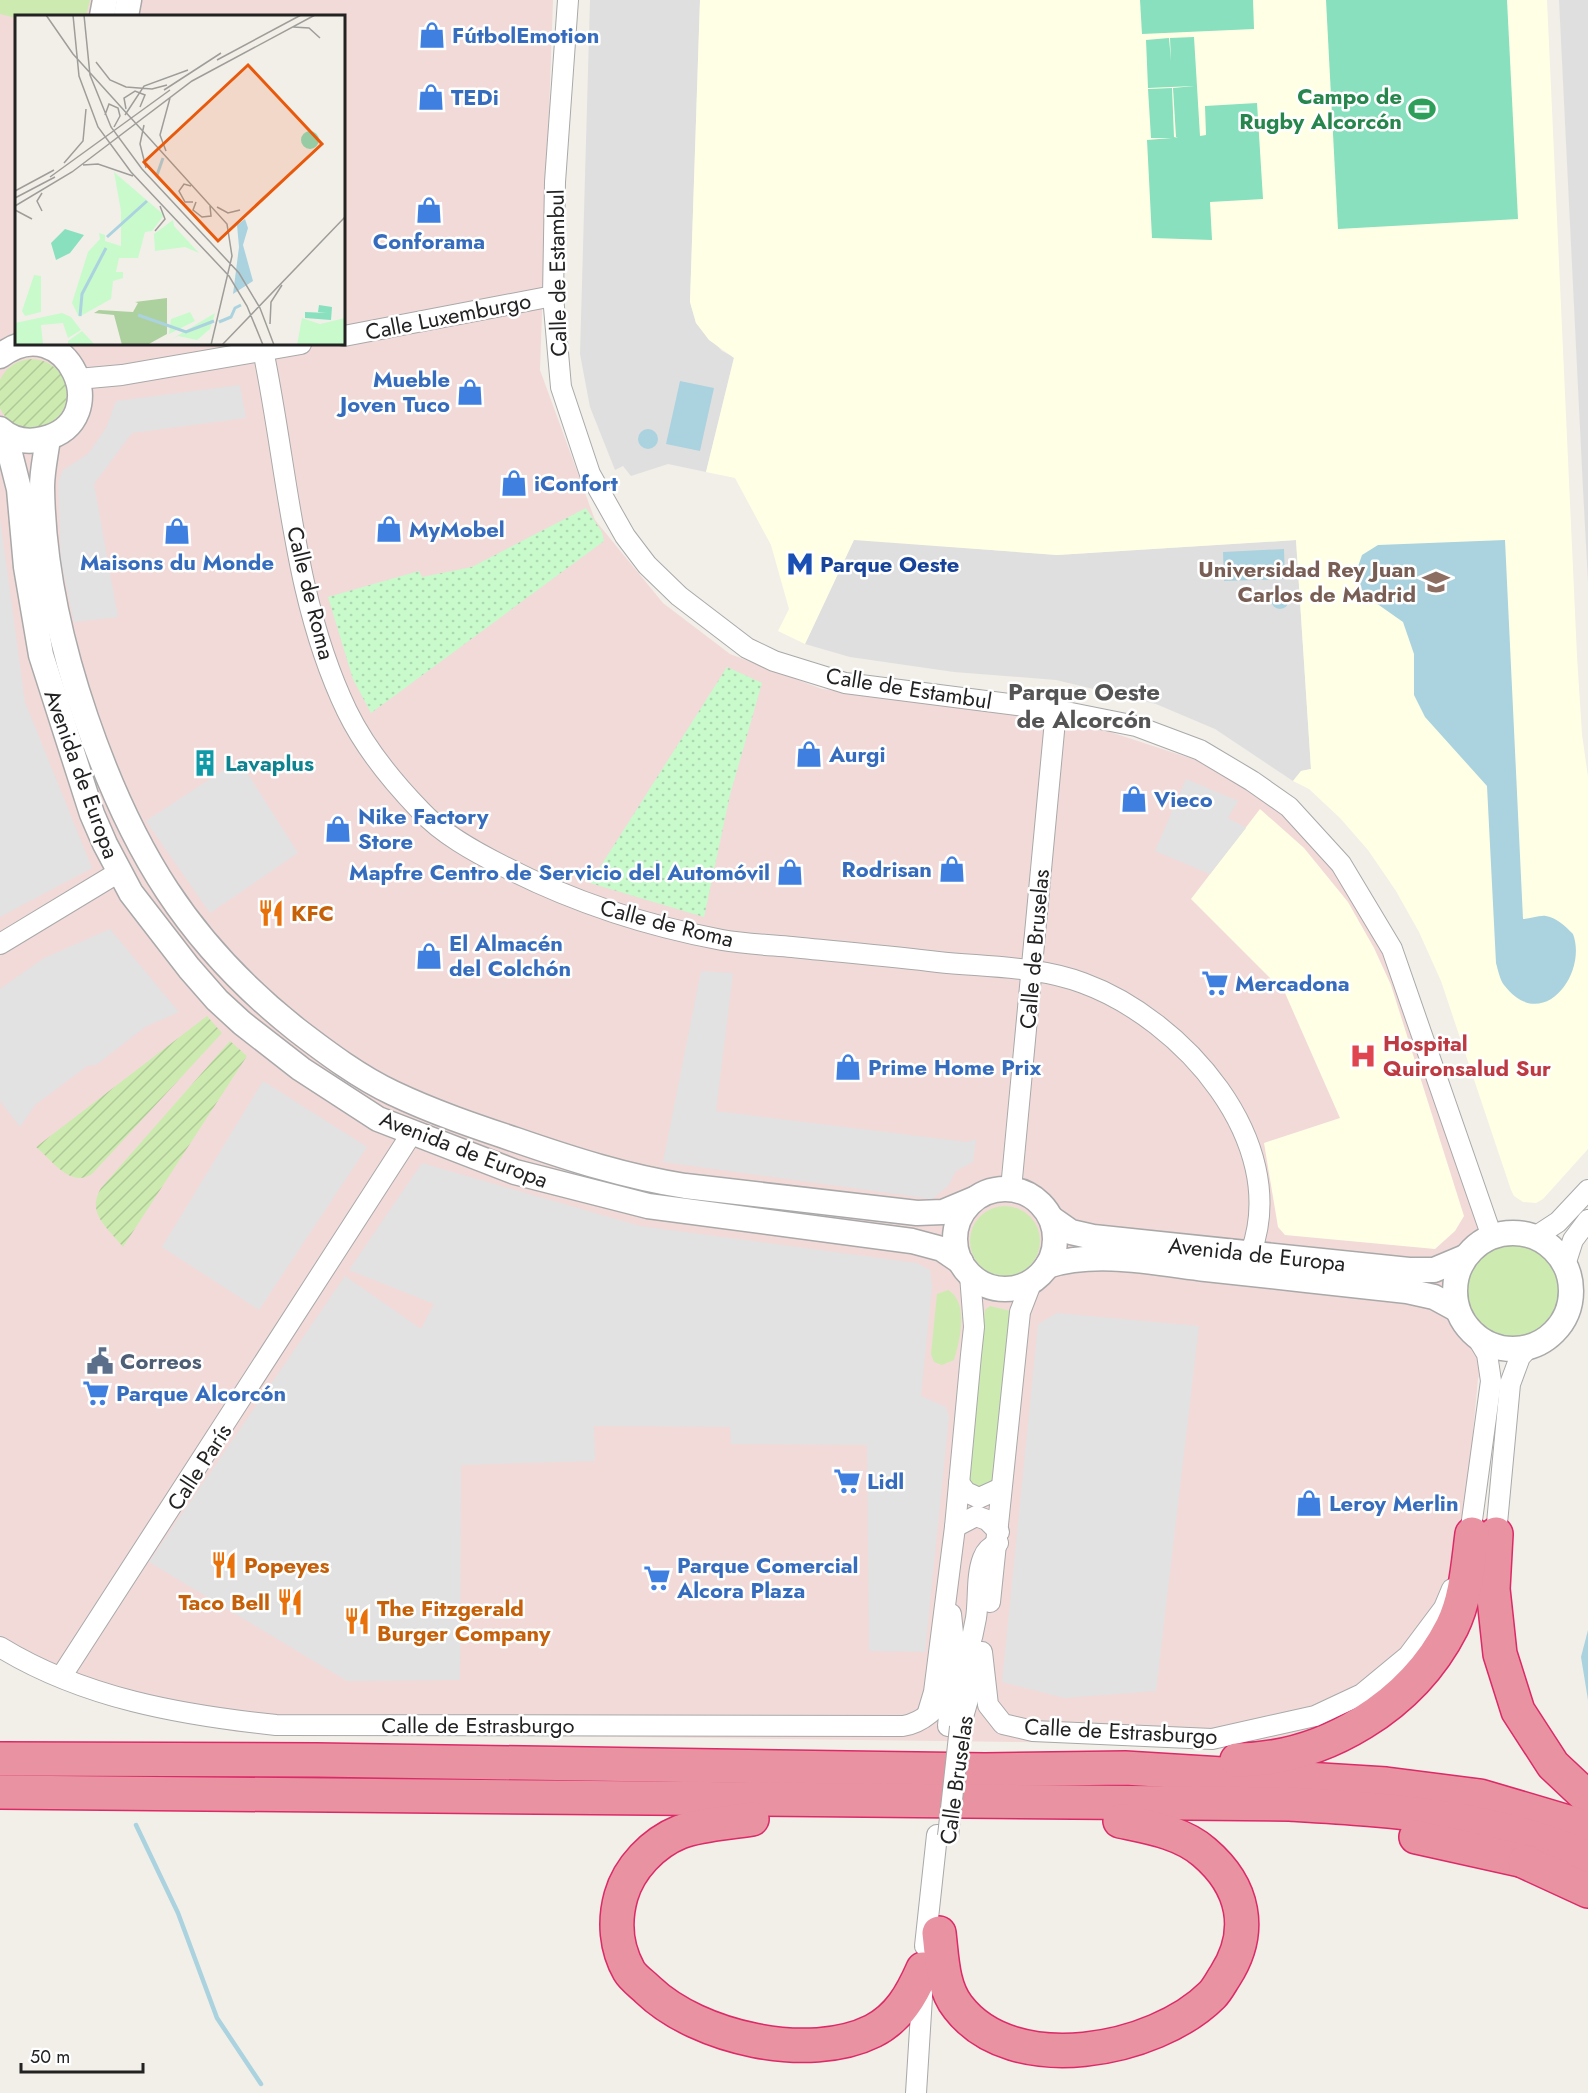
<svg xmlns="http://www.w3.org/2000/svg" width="1588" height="2093" font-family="Jost,sans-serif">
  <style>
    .residential { fill: #e0dfdf }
    .commercial { fill: #f2dad9; fill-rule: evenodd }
    .education { fill: #ffffe5 }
    .grass { fill: #cdebb0 }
    .park { fill: url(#park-dots) }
    .garden { fill: url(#garden-furrows) }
    .pitch { fill: #88e0be }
    .parking { fill: #e2e2e2 }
    .water { fill: #aad3df }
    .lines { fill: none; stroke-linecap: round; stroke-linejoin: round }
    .stream { stroke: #aad3df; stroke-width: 4.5 }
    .minor-casing { stroke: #a9a9a9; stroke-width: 22 }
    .tertiary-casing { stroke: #a9a9a9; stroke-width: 27 }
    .motorway-casing { stroke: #dc2a67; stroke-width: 36 }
    .minor { stroke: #fff; stroke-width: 20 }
    .tertiary { stroke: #fff; stroke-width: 24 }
    .motorway { stroke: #e892a2; stroke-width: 33 }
    .minor-bridge-casing { stroke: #a9a9a9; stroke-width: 22; stroke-linecap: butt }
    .minor-bridge { stroke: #fff; stroke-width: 20 }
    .labels { text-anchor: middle; stroke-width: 5; stroke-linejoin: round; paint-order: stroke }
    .shop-label { font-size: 22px; font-weight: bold; fill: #366cbe; stroke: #fff; text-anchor: start }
    .leisure-label { font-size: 22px; font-weight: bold; fill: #27864d; stroke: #fff; text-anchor: end }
    .street-label { font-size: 22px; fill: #222; stroke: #fff }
    .transit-label { font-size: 22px; font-weight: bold; fill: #164399; stroke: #fff; text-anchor: start }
    .education-label { font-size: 22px; font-weight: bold; fill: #785e54; stroke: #fff; text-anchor: end }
    .culture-label { font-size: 22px; font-weight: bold; fill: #0d838f; stroke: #fff; text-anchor: start }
    .food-label { font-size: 22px; font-weight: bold; fill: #c56008; stroke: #fff; text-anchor: start }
    .health-label { font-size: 22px; font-weight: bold; fill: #be3a42; stroke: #fff; text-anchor: start }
    .service-label { font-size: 22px; font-weight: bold; fill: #4e5e75; stroke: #fff; text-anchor: start }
    .neighbourhood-label { font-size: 24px; font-weight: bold; fill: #555; stroke: #fff }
    .inset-river { fill: none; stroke: #aad3df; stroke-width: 3 }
    .inset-road { fill: none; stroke: #9f9d99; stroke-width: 1.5 }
    .view { fill: #e8590c; fill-opacity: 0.15; stroke: #e8590c; stroke-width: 3 }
    .inset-edge { fill: none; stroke: #222; stroke-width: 3 }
  </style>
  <defs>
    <pattern id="park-dots" width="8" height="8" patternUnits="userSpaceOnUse" patternTransform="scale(1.5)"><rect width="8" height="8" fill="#c8facc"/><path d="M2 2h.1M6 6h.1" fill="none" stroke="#acd6af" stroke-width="1.8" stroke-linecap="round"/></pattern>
    <pattern id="garden-furrows" width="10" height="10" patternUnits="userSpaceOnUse" patternTransform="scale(1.5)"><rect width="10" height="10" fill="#cdebb0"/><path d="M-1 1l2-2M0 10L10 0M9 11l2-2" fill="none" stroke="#b0c997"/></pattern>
  </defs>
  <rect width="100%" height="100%" fill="#f2efe9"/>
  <g class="residential">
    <polygon points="590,0 700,0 690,302 696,323 722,351 734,357 706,472 668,464 631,476 623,466 615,470 590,407 580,354"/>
    <polygon points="1559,0 1588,0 1588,582 1583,489"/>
    <polygon points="854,539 1057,555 1296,540 1311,769 1301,771 1293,781 1215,729 1156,704 1056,680 954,672 850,657 805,644"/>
  </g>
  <path class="commercial" d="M0,0h553l-13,370 55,150 68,83 67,51 92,35 264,35 125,41 72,49 81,85 148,392 -34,88 -16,170 -15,65 -74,89 -61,31 -53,11 -1022,-13 -129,-26 -74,-30 -34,-20zM16,16h328v328h-328z"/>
  <g class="education">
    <polygon points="700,0 1547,0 1577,656 1582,734 1588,777 1588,1149 1543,1199 1536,1203 1523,1202 1514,1196 1511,1190 1441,981 1419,932 1396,891 1368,850 1340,818 1309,789 1293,781 1301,771 1311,769 1296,540 1057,555 854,540 805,644 778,631 789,609 771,545 735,478 706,472 734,358 709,340 696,323 690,302"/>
    <polygon points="1260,809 1304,848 1348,902 1374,948 1391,985 1464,1216 1455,1231 1435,1249 1285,1235 1278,1227 1264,1143 1340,1118 1285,993 1191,899"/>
  </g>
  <g class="grass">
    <polygon points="0,0 90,0 86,16 16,18 0,14"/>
    <circle cx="1005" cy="1241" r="35"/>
    <circle cx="1513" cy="1291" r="47"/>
    <path d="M948,1290c21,12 12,50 6,70l-12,5 -8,-3 -3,-8 6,-60z"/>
    <path d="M990,1306l21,5 -18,170 -6,7c-11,2 -14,-3 -19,-12l17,-166z"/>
  </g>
  <g class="park">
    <polygon points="586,508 602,532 604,541 371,713 353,679 328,597 419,571 422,577 472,567"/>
    <polygon points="727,667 762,683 730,795 704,917 590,883"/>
  </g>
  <g class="garden">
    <circle cx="32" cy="394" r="35"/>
    <path d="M207,1016l15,17 -130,141c-22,14 -39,-13 -56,-27z"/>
    <path d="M230,1041l17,15 -124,191c-16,-20 -37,-34 -22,-59z"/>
  </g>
  <g class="pitch">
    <polygon points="1140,0 1253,0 1254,29 1142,34"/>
    <polygon points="1326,0 1507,0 1518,219 1338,229"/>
    <polygon points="1194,37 1200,136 1206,135 1205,106 1257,103 1263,199 1210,202 1212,240 1152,238 1147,140 1172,138 1151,138 1148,89 1172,88 1174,137 1178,138 1176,137 1173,88 1194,86 1148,88 1146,40 1169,38 1171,61 1170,38"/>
  </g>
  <g class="parking">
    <polygon points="240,385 246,418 132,433 94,484 118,617 74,622 61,561 58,482 63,470 88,454 106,428 116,401"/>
    <polygon points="0,518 25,702 92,868 0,917"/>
    <polygon points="239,760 298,853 210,913 146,821"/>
    <polygon points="1186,779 1238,801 1228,818 1246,828 1210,874 1155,851"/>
    <polygon points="110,929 179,1012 145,1027 96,1065 87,1066 35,1105 20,1127 0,1101 0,989 44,958"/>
    <polygon points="701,971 733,973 716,1111 967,1142 976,1139 973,1162 956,1171 948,1186 932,1199 663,1162"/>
    <polygon points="263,1081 367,1147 259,1310 162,1247"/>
    <polygon points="422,1163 640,1226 917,1263 930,1270 932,1287 921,1396 946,1407 949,1417 925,1652 869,1651 867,1445 731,1444 730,1427 594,1426 595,1461 461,1465 460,1680 347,1681 149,1562 345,1276 421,1329 434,1304 349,1270"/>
    <polygon points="1057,1313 1199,1326 1156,1691 1064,1698 1002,1682 1038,1324"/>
  </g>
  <g class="water">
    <polygon points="680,381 714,388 700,451 666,444"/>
    <circle cx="648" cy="439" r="10"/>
    <path d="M1505,540l18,379c7,0 16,-4 23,-3 11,2 19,10 27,18 15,40 -31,101 -69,51 -4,-5 -6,-15 -8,-22l-9,-177 -62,-69 -11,-22v-41l-11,-32 -37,-26 -12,-18 8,-23 16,-10z"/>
    <polygon points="1284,549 1285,579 1224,581 1223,552"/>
    <circle cx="1280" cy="600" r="9"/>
    <polygon points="1588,1630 1588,1700 1581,1657"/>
  </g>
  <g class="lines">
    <polyline class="stream" points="136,1825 178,1913 217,2018 261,2084"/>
    <defs>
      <g id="minor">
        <polyline points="568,0 555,182 553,296 561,387 590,474 625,536 647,565 679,596 747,648 774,661 845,683 1056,710 1136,726 1200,750 1252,781 1289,807 1341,864 1392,949 1492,1237"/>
        <polyline points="344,336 553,296"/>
        <path d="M263,350c25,120 30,249 84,361 17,35 46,71 73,99 22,24 55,42 83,56 68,35 144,60 219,74 23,4 47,5 70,7 48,5 97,9 146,15 47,5 101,4 145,21 99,36 208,158 168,269"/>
        <polyline points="78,379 122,375 301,344"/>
        <polyline points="0,944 119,872"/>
        <polyline points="1011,1189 1056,710"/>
        <polyline points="1535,1237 1558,1222 1588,1190"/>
        <polyline points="1565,1265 1573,1240 1588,1220"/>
        <polyline points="959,1483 966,1492 979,1498 1001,1488"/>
        <polyline points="955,1527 976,1516 987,1520 999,1532"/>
        <polyline points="1496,1534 1510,1384 1520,1357 1528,1348"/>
        <polyline points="1469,1542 1491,1381 1487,1354 1478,1339"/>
        <polyline points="990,1602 1020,1312 1032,1281"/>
        <path d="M0,1647c83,51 181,68 276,78l627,1c43,-7 67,-70 73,-108 3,-19 0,-42 7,-60 3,-8 8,-12 15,-15"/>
        <polyline points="982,1652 988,1705 1003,1724 1033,1731 1212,1739 1315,1716 1362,1694 1408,1656 1444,1608 1452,1589"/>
        <polyline points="61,1677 412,1133"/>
        <polyline points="928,1712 934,1692 955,1527 971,1355 974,1327 970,1275"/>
        <polyline points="948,1726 955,1652 951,1614"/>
        <polyline points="960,1727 981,1655"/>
        <polyline points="925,1946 937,1835"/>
        <polyline points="916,2093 923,1981"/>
      </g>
      <g id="tertiary">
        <polyline points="102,16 105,0"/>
        <polyline points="126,16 129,0"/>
        <path d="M0,356c66,-50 118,65 43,83 -16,4 -31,1 -43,-10"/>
        <polyline points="5,434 19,489 26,567 41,655 92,814 105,844 131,893 189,968 217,1000 242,1023 301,1069 378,1119 515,1172 648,1206 912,1241 942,1249 961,1262"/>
        <path d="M48,438c-2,16 -6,33 -6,49 1,77 19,158 44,231 45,131 101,225 211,312 30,23 62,47 96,63 40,19 81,33 123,47 55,19 111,37 169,46l232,27 26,-1 31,-13"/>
        <circle cx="1005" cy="1239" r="50"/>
        <polyline points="1051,1218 1071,1232 1093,1237 1409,1270 1434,1270 1465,1257"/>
        <circle cx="1513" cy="1291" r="58"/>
        <path d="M1047,1266c49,-16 109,-3 159,3 67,7 134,15 201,22l27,6 22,12"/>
      </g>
      <g id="motorway">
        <polyline points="1496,1534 1493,1589 1500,1654 1518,1711 1553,1765 1588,1798"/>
        <polyline points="0,1759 317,1760 985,1770 1125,1768 1386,1784 1480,1796 1588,1828"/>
        <path d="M1237,1760c88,-1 175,-54 215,-133 14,-28 16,-63 20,-93"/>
        <path d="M0,1792l1290,12c99,6 206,12 298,54"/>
        <path d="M752,1819c-23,4 -50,5 -72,13 -27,11 -51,36 -59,64 -7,25 -5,52 8,75 4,7 13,13 19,19 50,48 161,73 225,41 26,-13 39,-37 50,-62"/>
        <polyline points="1416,1837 1547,1866"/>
        <polyline points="1525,1862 1588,1891"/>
        <path d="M939,1933c3,24 3,54 19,74 55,72 197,45 254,-12 5,-5 9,-13 13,-19 29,-45 19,-90 -21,-124 -23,-20 -56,-25 -84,-31"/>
      </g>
    </defs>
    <use href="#minor" class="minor-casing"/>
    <use href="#tertiary" class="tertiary-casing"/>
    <use href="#motorway" class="motorway-casing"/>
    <use href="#minor" class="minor"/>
    <use href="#tertiary" class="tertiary"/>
    <use href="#motorway" class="motorway"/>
    <defs>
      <polyline id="minor-bridge" points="948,1836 960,1727"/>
    </defs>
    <use href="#minor-bridge" class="minor-bridge-casing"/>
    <use href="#minor-bridge" class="minor-bridge"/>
  </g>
  <defs>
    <symbol id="shop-bare" viewBox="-9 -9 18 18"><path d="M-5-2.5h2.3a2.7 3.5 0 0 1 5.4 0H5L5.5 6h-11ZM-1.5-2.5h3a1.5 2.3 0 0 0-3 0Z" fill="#3f7fe0" stroke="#fff" stroke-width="2.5" paint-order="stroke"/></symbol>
    <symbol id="stadium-bare" viewBox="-9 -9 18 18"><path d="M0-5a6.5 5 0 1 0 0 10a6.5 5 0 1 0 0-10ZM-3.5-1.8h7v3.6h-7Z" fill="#2e9e5b" stroke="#fff" stroke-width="2.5" paint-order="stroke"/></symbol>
    <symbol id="metro-bare" viewBox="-9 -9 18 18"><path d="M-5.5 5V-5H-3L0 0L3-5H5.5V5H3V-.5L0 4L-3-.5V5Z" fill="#1a4fb4" stroke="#fff" stroke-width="2.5" paint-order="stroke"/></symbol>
    <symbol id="university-bare" viewBox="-9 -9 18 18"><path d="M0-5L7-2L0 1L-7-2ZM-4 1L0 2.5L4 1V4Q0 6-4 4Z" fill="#8d6e63" stroke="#fff" stroke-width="2.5" paint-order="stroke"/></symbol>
    <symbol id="building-bare" viewBox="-9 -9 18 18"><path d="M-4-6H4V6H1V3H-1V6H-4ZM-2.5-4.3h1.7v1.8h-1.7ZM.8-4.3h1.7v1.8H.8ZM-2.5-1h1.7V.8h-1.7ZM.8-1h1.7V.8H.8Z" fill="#0f9aa8" stroke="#fff" stroke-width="2.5" paint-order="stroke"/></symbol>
    <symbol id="restaurant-bare" viewBox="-9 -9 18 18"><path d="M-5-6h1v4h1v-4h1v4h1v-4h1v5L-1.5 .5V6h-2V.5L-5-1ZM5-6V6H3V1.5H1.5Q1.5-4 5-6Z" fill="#e8710a" stroke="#fff" stroke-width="2.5" paint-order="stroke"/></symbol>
    <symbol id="supermarket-bare" viewBox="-9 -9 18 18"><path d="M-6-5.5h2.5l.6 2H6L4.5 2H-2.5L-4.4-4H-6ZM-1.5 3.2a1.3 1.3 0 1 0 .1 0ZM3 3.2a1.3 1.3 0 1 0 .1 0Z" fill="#3f7fe0" stroke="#fff" stroke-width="2.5" paint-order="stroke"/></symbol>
    <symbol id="hospital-bare" viewBox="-9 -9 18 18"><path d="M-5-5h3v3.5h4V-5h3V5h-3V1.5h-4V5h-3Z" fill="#e0444e" stroke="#fff" stroke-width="2.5" paint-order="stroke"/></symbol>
    <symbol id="civic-bare" viewBox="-9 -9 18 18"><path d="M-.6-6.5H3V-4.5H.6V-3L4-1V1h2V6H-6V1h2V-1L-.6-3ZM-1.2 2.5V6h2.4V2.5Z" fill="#5c6f8a" stroke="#fff" stroke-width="2.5" paint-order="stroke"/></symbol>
  </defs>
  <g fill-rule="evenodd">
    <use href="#shop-bare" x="413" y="16" width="38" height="38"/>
    <use href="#shop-bare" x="412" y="78" width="38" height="38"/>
    <use href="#stadium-bare" x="1403" y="90" width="38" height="38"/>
    <use href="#shop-bare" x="410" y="191" width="38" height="38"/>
    <use href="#shop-bare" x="451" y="373" width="38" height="38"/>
    <use href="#shop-bare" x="495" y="464" width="38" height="38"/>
    <use href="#shop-bare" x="370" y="510" width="38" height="38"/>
    <use href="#shop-bare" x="158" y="512" width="38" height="38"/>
    <use href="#metro-bare" x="781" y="545" width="38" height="38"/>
    <use href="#university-bare" x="1417" y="563" width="38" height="38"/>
    <use href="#shop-bare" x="790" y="735" width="38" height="38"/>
    <use href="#building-bare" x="186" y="744" width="38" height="38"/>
    <use href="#shop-bare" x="1115" y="780" width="38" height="38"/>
    <use href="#shop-bare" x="319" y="810" width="38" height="38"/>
    <use href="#shop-bare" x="933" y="850" width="38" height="38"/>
    <use href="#shop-bare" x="771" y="853" width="38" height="38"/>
    <use href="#restaurant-bare" x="252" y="894" width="38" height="38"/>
    <use href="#shop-bare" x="410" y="937" width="38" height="38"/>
    <use href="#supermarket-bare" x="1196" y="964" width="38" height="38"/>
    <use href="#hospital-bare" x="1344" y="1037" width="38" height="38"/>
    <use href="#shop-bare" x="829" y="1048" width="38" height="38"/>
    <use href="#civic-bare" x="81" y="1342" width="38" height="38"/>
    <use href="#supermarket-bare" x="77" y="1374" width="38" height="38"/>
    <use href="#supermarket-bare" x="828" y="1462" width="38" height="38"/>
    <use href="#shop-bare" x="1290" y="1484" width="38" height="38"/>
    <use href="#restaurant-bare" x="205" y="1546" width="38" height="38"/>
    <use href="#supermarket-bare" x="638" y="1559" width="38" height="38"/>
    <use href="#restaurant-bare" x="271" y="1583" width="38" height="38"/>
    <use href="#restaurant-bare" x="338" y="1602" width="38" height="38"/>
  </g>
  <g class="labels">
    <g class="shop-label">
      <text x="452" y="43">FútbolEmotion</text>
      <text x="451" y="105">TEDi</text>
      <text x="429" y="249" text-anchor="middle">Conforama</text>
      <text x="450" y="387" text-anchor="end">Mueble<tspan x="450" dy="25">Joven Tuco</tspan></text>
      <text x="534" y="491">iConfort</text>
      <text x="409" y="537">MyMobel</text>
      <text x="177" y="570" text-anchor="middle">Maisons du Monde</text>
      <text x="829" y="762">Aurgi</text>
      <text x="1154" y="807">Vieco</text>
      <text x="358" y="824">Nike Factory<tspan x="358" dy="25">Store</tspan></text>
      <text x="932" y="877" text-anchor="end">Rodrisan</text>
      <text x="770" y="880" text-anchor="end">Mapfre Centro de Servicio del Automóvil</text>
      <text x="449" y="951">El Almacén<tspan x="449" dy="25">del Colchón</tspan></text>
      <text x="1235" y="991">Mercadona</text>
      <text x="868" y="1075">Prime Home Prix</text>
      <text x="116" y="1401">Parque Alcorcón</text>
      <text x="867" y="1489">Lidl</text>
      <text x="1329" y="1511">Leroy Merlin</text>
      <text x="677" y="1573">Parque Comercial<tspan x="677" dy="25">Alcora Plaza</tspan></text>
    </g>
    <g class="leisure-label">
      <text x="1402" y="104">Campo de<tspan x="1402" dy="25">Rugby Alcorcón</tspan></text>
    </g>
    <g class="street-label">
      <text transform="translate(557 273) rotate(-91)" y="8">Calle de Estambul</text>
      <text transform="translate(448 316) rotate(-11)" y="8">Calle Luxemburgo</text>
      <text transform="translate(311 593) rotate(76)" y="8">Calle de Roma</text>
      <text transform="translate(909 688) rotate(9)" y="8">Calle de Estambul</text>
      <text transform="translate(82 774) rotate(70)" y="8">Avenida de Europa</text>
      <text transform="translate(667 923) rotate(14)" y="8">Calle de Roma</text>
      <text transform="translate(1034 949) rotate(-85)" y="8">Calle de Bruselas</text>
      <text transform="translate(464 1149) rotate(21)" y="8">Avenida de Europa</text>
      <text transform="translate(1257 1254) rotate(6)" y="8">Avenida de Europa</text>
      <text transform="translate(199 1467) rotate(-57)" y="8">Calle París</text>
      <text x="478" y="1733">Calle de Estrasburgo</text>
      <text transform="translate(1121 1731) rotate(3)" y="8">Calle de Estrasburgo</text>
      <text transform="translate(956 1780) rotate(-82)" y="8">Calle Bruselas</text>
    </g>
    <g class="transit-label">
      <text x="820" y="572">Parque Oeste</text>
    </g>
    <g class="education-label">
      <text x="1416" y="577">Universidad Rey Juan<tspan x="1416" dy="25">Carlos de Madrid</tspan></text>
    </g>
    <g class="culture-label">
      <text x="225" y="771">Lavaplus</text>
    </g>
    <g class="food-label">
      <text x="291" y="921">KFC</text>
      <text x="244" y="1573">Popeyes</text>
      <text x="270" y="1610" text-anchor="end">Taco Bell</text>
      <text x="377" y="1616">The Fitzgerald<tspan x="377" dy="25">Burger Company</tspan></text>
    </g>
    <g class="health-label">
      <text x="1383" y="1051">Hospital<tspan x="1383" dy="25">Quironsalud Sur</tspan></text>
    </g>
    <g class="service-label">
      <text x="120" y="1369">Correos</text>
    </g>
    <g class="neighbourhood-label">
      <text x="1084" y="700">Parque Oeste<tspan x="1084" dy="28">de Alcorcón</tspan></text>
    </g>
  </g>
  <g transform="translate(15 15)">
    <rect width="330" height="330" fill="#f2efe9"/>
    <path d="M152,283v36l-20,11h-25l-8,-30 -20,-2 5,-3 34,2 5,-9 -3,-1z" fill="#add19e"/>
    <path d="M99,157l50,43 -12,16 -7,1 -7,26h-19l-3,14h7v6l-10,3 -2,18 -32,18 -7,-14 16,-51 12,-13 -1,-6 6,2v6l16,5v-35zM158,205l1,6 25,27 -14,-6 -30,4 -1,-17zM19,260l7,1v36l-16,4 -3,-5zM175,297l5,9 -26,13 2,-15zM47,298l9,4 10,13 -13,8 -5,-15 -22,2 2,19 -28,1v-22zM200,298l-5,16 -13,11 -19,-4 -6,3zM287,303l18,6 25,-6v27h-48zM67,316l13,14h-27v-4z" fill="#c8facc"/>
    <path d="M286 125a9 9 0 1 1 18 0a9 9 0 1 1-18 0ZM50,214l19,6 -14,18 -14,7 -5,-17zM304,290l13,2 -1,13 -26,-2v-6l22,1 -9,-1z" fill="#88e0be"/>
    <path d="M230,204l3,9 -5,17 10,36 -20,13 6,-47 -2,-22z" fill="#aad3df"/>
    <path class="inset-river" d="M142,160l6,-17M92,222l40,-36M123,300l48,17 28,-11M65,301l2,-22 24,-46M204,307l12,-5 4,-9 6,-3"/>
    <path class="inset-road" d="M31,0l27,39 154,170 5,32 -21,89M58,0l6,61 19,51 33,45 98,104 18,30 16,39M69,0l6,60 21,52 31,42 97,104 21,35 14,37M278,12l16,1 11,10M202,45l84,-45M81,47l14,18 16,7 26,2 15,-4M149,75l57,-37M111,94l-2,-11 11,-7 10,4 -5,12M90,100l4,-11 9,4 2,8 -6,11M110,100l19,-29 44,-16M129,110l-4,19 6,24M151,136l-6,-16 10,-37M49,148l19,-22 3,-32M68,150l15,-1 35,12M35,162l120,-87M176,171l-7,-2 -5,7 6,11h8M0,176l39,-21M0,183l40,-21M181,187l-3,8 9,7 9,-1 -1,-10M0,191l57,-34 120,-91 123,-66M202,192l11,6 12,-3M0,195l17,9M27,196l-5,-10 5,-8M140,216l10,-12 -5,-13M255,309l1,-22 11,-17M207,330l123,-128"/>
    <path class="view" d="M233,50l74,79 -104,97 -74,-79z"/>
    <rect width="330" height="330" class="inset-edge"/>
  </g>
  <path d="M21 2063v9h122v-9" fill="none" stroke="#222222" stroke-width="3"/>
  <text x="30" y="2063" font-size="18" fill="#222222" stroke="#ffffff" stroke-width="4.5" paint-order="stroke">50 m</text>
</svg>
